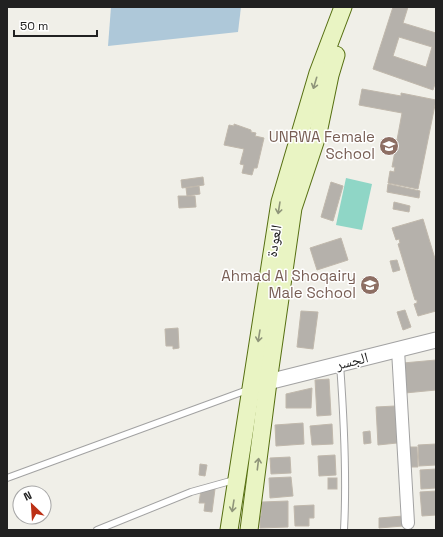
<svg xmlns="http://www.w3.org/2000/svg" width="443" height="537" font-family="'Space Grotesk','Noto Naskh Arabic',sans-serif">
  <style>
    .pitch { fill: #8fd6c6 }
    .water { fill: #aec8d9 }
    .building { fill: #b5b1ab; stroke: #c0b8ac; fill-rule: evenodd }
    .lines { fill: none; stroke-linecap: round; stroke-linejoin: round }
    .service-casing { stroke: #a2a2a2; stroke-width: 8 }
    .minor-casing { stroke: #a2a2a2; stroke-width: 14 }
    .tertiary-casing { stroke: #a2a2a2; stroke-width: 17 }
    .secondary-casing { stroke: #566f11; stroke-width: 19 }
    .service { stroke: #fff; stroke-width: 6 }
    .minor { stroke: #fff; stroke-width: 12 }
    .tertiary { stroke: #fff; stroke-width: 15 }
    .secondary { stroke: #e9f4c3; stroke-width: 17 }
    .oneway { stroke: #8f957a }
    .labels { text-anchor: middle; stroke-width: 3; stroke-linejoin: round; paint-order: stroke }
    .education-label { font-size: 15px; fill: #785e54; stroke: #fff; text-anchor: end }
    .street-label { font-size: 15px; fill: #212121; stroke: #fff }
  </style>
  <rect width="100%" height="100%" fill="#f0efe8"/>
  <polygon class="pitch" points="346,178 372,184 362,230 336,225"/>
  <polygon class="water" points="111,7 241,7 238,32 108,46"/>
  <g class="building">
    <path d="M393,7h15l-5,16 33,10v48l-3,9 -60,-21zM399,37l33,10 -6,20 -33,-11z"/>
    <polygon points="362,89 401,96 401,93 436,100 418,189 388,183 390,171 394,172 395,167 392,167 402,113 359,105"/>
    <polygon points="234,124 251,130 251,132 256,133 255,136 264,138 257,168 254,168 252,175 242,173 244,165 240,164 244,149 224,145 229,125 234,126"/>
    <polygon points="203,177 204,185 182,188 181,180"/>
    <polygon points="331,182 343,186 333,221 321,217"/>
    <polygon points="388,184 420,191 419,198 387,192"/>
    <polygon points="199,186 200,194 187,196 186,188"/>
    <polygon points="178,196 195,196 196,207 179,208"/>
    <polygon points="394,202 410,206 409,212 393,209"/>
    <polygon points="423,219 436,262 436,311 418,316 414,304 417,303 417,300 415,300 398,244 400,243 399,239 396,240 392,228"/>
    <polygon points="341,238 348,260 317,270 310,248"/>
    <polygon points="397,260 400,270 393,272 390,261"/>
    <polygon points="405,310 411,327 403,330 397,312"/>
    <polygon points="301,311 318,312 313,349 297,347"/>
    <polygon points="178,328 179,348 173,349 173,346 166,346 165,329"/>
    <polygon points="436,360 436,390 405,393 403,363"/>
    <polygon points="329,379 331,415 317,416 315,380"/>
    <polygon points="312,388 311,408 286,408 286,394"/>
    <polygon points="395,406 397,443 378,445 376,407"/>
    <polygon points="303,423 304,444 276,446 275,425"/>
    <polygon points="332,424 333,444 312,445 310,426"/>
    <polygon points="370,431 371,443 364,444 363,432"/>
    <polygon points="436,444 436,465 419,466 418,445"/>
    <polygon points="408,447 417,447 418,467 409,467"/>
    <polygon points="335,455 336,475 319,476 318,456"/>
    <polygon points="290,457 291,473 271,474 270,458"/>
    <polygon points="200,464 207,465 205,476 199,475"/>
    <polygon points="436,469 436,488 421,489 420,470"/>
    <polygon points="291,477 293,496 270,498 269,478"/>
    <rect x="328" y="478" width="9" height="11"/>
    <polygon points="205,488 215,489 212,512 204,511 205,503 199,503 201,490"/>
    <polygon points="436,491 436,515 422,516 420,492"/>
    <polygon points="288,501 288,527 260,528 260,516 261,516 262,502"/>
    <polygon points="314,505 314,518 309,518 309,526 295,526 294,506"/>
    <polygon points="403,516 403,526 379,528 379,518"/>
  </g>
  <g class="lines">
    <defs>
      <g id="service">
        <path d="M340,364c4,55 7,111 4,166"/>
        <polyline points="7,478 250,389"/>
        <polyline points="97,530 191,492 234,480"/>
      </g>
      <polyline id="minor" points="398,350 408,523"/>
      <polyline id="tertiary" points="268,382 436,340"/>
      <g id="secondary">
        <polyline points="229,530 280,202 318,73 343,7"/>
        <polyline points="249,530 268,382 293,208 318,133 330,75 336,55"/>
      </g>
    </defs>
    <use href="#service" class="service-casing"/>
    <use href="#minor" class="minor-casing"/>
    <use href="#tertiary" class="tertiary-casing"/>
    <use href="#secondary" class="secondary-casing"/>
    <use href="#service" class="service"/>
    <use href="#minor" class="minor"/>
    <use href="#tertiary" class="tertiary"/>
    <use href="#secondary" class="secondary"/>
  </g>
  <defs><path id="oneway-shaft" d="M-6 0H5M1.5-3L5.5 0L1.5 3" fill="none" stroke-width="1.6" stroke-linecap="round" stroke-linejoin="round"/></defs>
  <g class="oneway">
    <use href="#oneway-shaft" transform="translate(315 83) rotate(107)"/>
    <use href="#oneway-shaft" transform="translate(279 208) rotate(99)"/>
    <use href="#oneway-shaft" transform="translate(259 336) rotate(99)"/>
    <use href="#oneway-shaft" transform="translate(258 464) rotate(-83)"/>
    <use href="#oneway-shaft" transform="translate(233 506) rotate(99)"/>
  </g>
  <defs>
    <symbol id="school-disc" viewBox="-11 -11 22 22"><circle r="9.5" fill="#8d6e63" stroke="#fff"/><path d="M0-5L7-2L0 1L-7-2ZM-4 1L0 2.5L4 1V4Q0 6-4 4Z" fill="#fff"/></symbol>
  </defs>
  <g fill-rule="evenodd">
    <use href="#school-disc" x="378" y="135" width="22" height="22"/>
    <use href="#school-disc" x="359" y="274" width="22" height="22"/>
  </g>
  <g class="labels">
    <g class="education-label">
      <text x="375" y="142">UNRWA Female<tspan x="375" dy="17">School</tspan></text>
      <text x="356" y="281">Ahmad Al Shoqairy<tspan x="356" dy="17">Male School</tspan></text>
    </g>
    <g class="street-label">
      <text transform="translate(274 241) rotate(-81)" y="5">العودة</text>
      <text transform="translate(352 361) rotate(-14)" y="5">الجسر</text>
    </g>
  </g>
  <rect width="443" height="537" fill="none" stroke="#212121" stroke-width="16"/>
  <g transform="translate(32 505) rotate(335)"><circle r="19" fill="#ffffff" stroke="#a6a6a6"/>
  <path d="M0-3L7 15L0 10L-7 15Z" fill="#bc3015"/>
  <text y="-6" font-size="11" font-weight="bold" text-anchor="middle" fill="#212121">N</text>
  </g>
  <path d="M14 30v6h83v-6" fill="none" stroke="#212121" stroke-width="2"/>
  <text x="20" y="30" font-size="12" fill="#212121" stroke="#ffffff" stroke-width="3" paint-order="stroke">50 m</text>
</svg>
